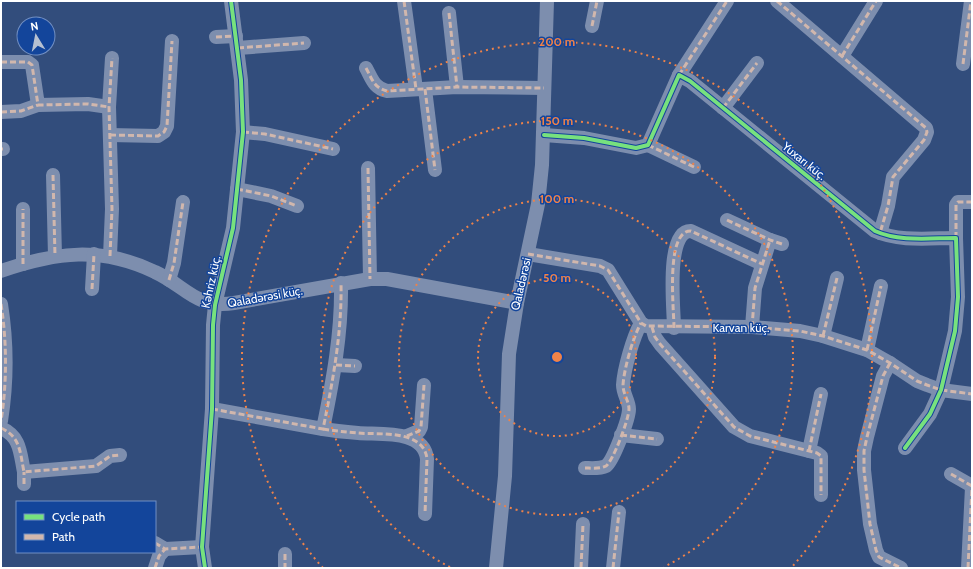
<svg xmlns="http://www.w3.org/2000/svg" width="973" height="569" font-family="Cabin,sans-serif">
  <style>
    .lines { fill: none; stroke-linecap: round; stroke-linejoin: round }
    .minor { stroke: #7d8eae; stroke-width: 14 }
    .quiet { stroke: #d1b7ad; stroke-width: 3; stroke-dasharray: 6 3; stroke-linecap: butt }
    .cycleway-casing { stroke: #13459b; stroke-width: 6 }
    .cycleway { stroke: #77e17e; stroke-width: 4 }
    .ring { fill: none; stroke: #ee8249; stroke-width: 2; stroke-dasharray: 2 4 }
    .labels { text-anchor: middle; stroke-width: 3; stroke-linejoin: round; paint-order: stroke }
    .street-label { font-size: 12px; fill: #fff; stroke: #13459b }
    .centre { fill: #ee8249; stroke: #13459b; stroke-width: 2 }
    .ring-label { font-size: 12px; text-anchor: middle; font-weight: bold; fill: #ee8249; stroke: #13459b; stroke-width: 3; stroke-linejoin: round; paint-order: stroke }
  </style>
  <rect width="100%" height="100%" fill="#324d7c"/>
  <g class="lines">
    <g class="minor">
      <polyline points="404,1 416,89"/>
      <polyline points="777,1 926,128 927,132 924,140 893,177 888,206 880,233"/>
      <polyline points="449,13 457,87"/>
      <polyline points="592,26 597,1"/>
      <polyline points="216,37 236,36"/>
      <polyline points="238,48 304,43"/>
      <polyline points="842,56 876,1"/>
      <polyline points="1,62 28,62 32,65 38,105 88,104 109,107"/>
      <polyline points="963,64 971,1"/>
      <path d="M366,68c6,11 8,20 21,23l70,-4 87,1"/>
      <polyline points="679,75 727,1"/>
      <polyline points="425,89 435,170"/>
      <polyline points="723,108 757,63"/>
      <polyline points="1,112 21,111 38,105"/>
      <polyline points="243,132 265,134 333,149"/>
      <polyline points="110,135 158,136 164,132 167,126 172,41"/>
      <path d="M544,135l40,3 52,10 12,-3 31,-70 11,6 185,150c24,11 55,7 81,7l2,59 -3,34 -14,59 -11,24 -25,34"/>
      <polyline points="648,145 694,167"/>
      <polyline points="1,149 3,149"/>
      <polyline points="368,168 370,279"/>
      <polyline points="53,175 55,256"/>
      <polyline points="237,189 271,196 297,206"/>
      <polyline points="727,220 770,240 782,244"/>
      <polyline points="956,238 956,205 958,202 972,202"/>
      <polyline points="528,254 600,266 608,270 641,323 646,326 752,327 800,331 823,336 867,350 890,363 917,381 927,385 941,390 972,394"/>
      <polyline points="110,256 112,209 109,107 112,58"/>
      <polyline points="23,264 23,209"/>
      <path d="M1,271c55,-19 100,-25 154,1 31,14 40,37 79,31l136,-24h17l130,24"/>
      <polyline points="169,280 174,263 183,202"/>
      <polyline points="92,289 94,254"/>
      <path d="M1,304c6,38 6,79 0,117"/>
      <polyline points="652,327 655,337 660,344 734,427 750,436 817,453 821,456 821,495"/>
      <polyline points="752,327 755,288 770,240"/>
      <path d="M674,328c0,-18 -9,-98 17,-97l71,33"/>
      <polyline points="823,336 837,278"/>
      <polyline points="867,350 881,286"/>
      <polyline points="890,363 883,376 867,437 864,451 864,470 870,524 876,550 879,557 901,568"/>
      <polyline points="336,365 355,366"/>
      <path d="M212,409l111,20c10,-49 19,-96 18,-146"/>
      <path d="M1,428c20,9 19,25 23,44l72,-6 14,-10 10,-1"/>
      <path d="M323,429c12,2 23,3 35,4 21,2 66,-4 69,26l-2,55"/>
      <polyline points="621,435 657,439"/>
      <polyline points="407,436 419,431 421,427 424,385"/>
      <polyline points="809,451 821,394"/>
      <path d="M585,468c6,0 15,1 21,-2 7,-5 23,-47 23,-57 0,-8 -6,-15 -6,-24 1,-16 10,-48 18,-62"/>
      <polyline points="951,474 972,486"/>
      <polyline points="24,484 24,472"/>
      <polyline points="155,543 165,549 202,547"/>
      <polyline points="285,554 285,568"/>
      <polyline points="155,568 159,556 165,549"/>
      <polyline points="205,568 202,547 212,409 213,325 215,305 233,228 243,132 241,80 231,1"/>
      <polyline points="496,568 505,476 509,354 517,303 538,204 542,165 547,1"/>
      <polyline points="581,568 583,524"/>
      <polyline points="613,568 619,512"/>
      <polyline points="968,568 972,487"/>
    </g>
    <g class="quiet">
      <polyline points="404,1 416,89"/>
      <polyline points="777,1 926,128 927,132 924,140 893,177 888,206 880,233"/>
      <polyline points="449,13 457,87"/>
      <polyline points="592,26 597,1"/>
      <polyline points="216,37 236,36"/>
      <polyline points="238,48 304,43"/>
      <polyline points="842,56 876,1"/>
      <polyline points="1,62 28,62 32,65 38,105 88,104 109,107"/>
      <polyline points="963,64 971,1"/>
      <path d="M366,68c6,11 8,20 21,23l70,-4 87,1"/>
      <polyline points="679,75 727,1"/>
      <polyline points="425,89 435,170"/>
      <polyline points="723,108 757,63"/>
      <polyline points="1,112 21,111 38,105"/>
      <polyline points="243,132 265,134 333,149"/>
      <polyline points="110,135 158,136 164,132 167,126 172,41"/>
      <polyline points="648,145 694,167"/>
      <polyline points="1,149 3,149"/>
      <polyline points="368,168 370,279"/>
      <polyline points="53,175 55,256"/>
      <polyline points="237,189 271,196 297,206"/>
      <polyline points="727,220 770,240 782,244"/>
      <polyline points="956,238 956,205 958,202 972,202"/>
      <polyline points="528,254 600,266 608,270 641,323 646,326 752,327 800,331 823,336 867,350 890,363 917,381 927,385 941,390 972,394"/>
      <polyline points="110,256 112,209 109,107 112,58"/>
      <polyline points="23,264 23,209"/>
      <polyline points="169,280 174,263 183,202"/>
      <polyline points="92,289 94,254"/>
      <path d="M1,304c6,38 6,79 0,117"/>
      <polyline points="652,327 655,337 660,344 734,427 750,436 817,453 821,456 821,495"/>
      <polyline points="752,327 755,288 770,240"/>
      <path d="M674,328c0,-18 -9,-98 17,-97l71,33"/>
      <polyline points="823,336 837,278"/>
      <polyline points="867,350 881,286"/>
      <polyline points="890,363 883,376 867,437 864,451 864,470 870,524 876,550 879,557 901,568"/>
      <polyline points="336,365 355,366"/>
      <path d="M212,409l111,20c10,-49 19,-96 18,-146"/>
      <path d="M1,428c20,9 19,25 23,44l72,-6 14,-10 10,-1"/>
      <path d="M323,429c12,2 23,3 35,4 21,2 66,-4 69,26l-2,55"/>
      <polyline points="621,435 657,439"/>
      <polyline points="407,436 419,431 421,427 424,385"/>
      <polyline points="809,451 821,394"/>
      <path d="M585,468c6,0 15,1 21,-2 7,-5 23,-47 23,-57 0,-8 -6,-15 -6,-24 1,-16 10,-48 18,-62"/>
      <polyline points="951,474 972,486"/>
      <polyline points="24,484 24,472"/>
      <polyline points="155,543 165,549 202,547"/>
      <polyline points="285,554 285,568"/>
      <polyline points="155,568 159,556 165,549"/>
      <polyline points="581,568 583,524"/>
      <polyline points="613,568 619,512"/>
      <polyline points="968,568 972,487"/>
    </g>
    <defs>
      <g id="cycleway">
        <path d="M544,135l40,3 52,10 12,-3 31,-70 11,6 185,150c24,11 55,7 81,7l2,59 -3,34 -14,59 -11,24 -25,34"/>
        <polyline points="205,568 202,547 212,409 213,325 215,305 233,228 243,132 241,80 231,1"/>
      </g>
    </defs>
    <use href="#cycleway" class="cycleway-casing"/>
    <use href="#cycleway" class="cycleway"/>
  </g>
  <g class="ring">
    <circle cx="557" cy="357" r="79"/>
    <circle cx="557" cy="357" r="158"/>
    <path d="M450 567A236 236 0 1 1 664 567"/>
    <path d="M323 568A315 315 0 1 1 791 568"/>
  </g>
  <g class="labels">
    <g class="street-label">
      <text transform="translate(804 161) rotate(39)" y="4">Yuxarı küç.</text>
      <text transform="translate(211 282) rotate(-78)" y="4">Kəhriz küç.</text>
      <text transform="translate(521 284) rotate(-77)" y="4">Qaladərəsi</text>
      <text transform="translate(265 297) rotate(-10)" y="4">Qaladərəsi küç.</text>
      <text x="741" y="332">Karvan küç.</text>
    </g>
  </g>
  <circle cx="557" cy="357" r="6" class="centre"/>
  <g class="ring-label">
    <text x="557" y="46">200 m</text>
    <text x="557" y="125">150 m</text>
    <text x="557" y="203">100 m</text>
    <text x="557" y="282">50 m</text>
  </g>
  <rect width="973" height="569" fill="none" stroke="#ffffff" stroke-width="4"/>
  <rect x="16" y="501" width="140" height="52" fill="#13459b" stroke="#718fc3"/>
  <rect x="24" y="514" width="20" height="6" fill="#77e17e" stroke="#718fc3"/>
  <text x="52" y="521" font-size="12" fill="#ffffff">Cycle path</text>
  <rect x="24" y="534" width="20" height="6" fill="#d1b7ad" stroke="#718fc3"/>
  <text x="52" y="541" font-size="12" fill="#ffffff">Path</text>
  <g transform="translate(36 36) rotate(350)"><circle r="19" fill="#13459b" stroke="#718fc3"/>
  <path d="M0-3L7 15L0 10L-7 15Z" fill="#b7c1d1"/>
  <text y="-6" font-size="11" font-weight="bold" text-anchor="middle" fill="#ffffff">N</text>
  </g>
</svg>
